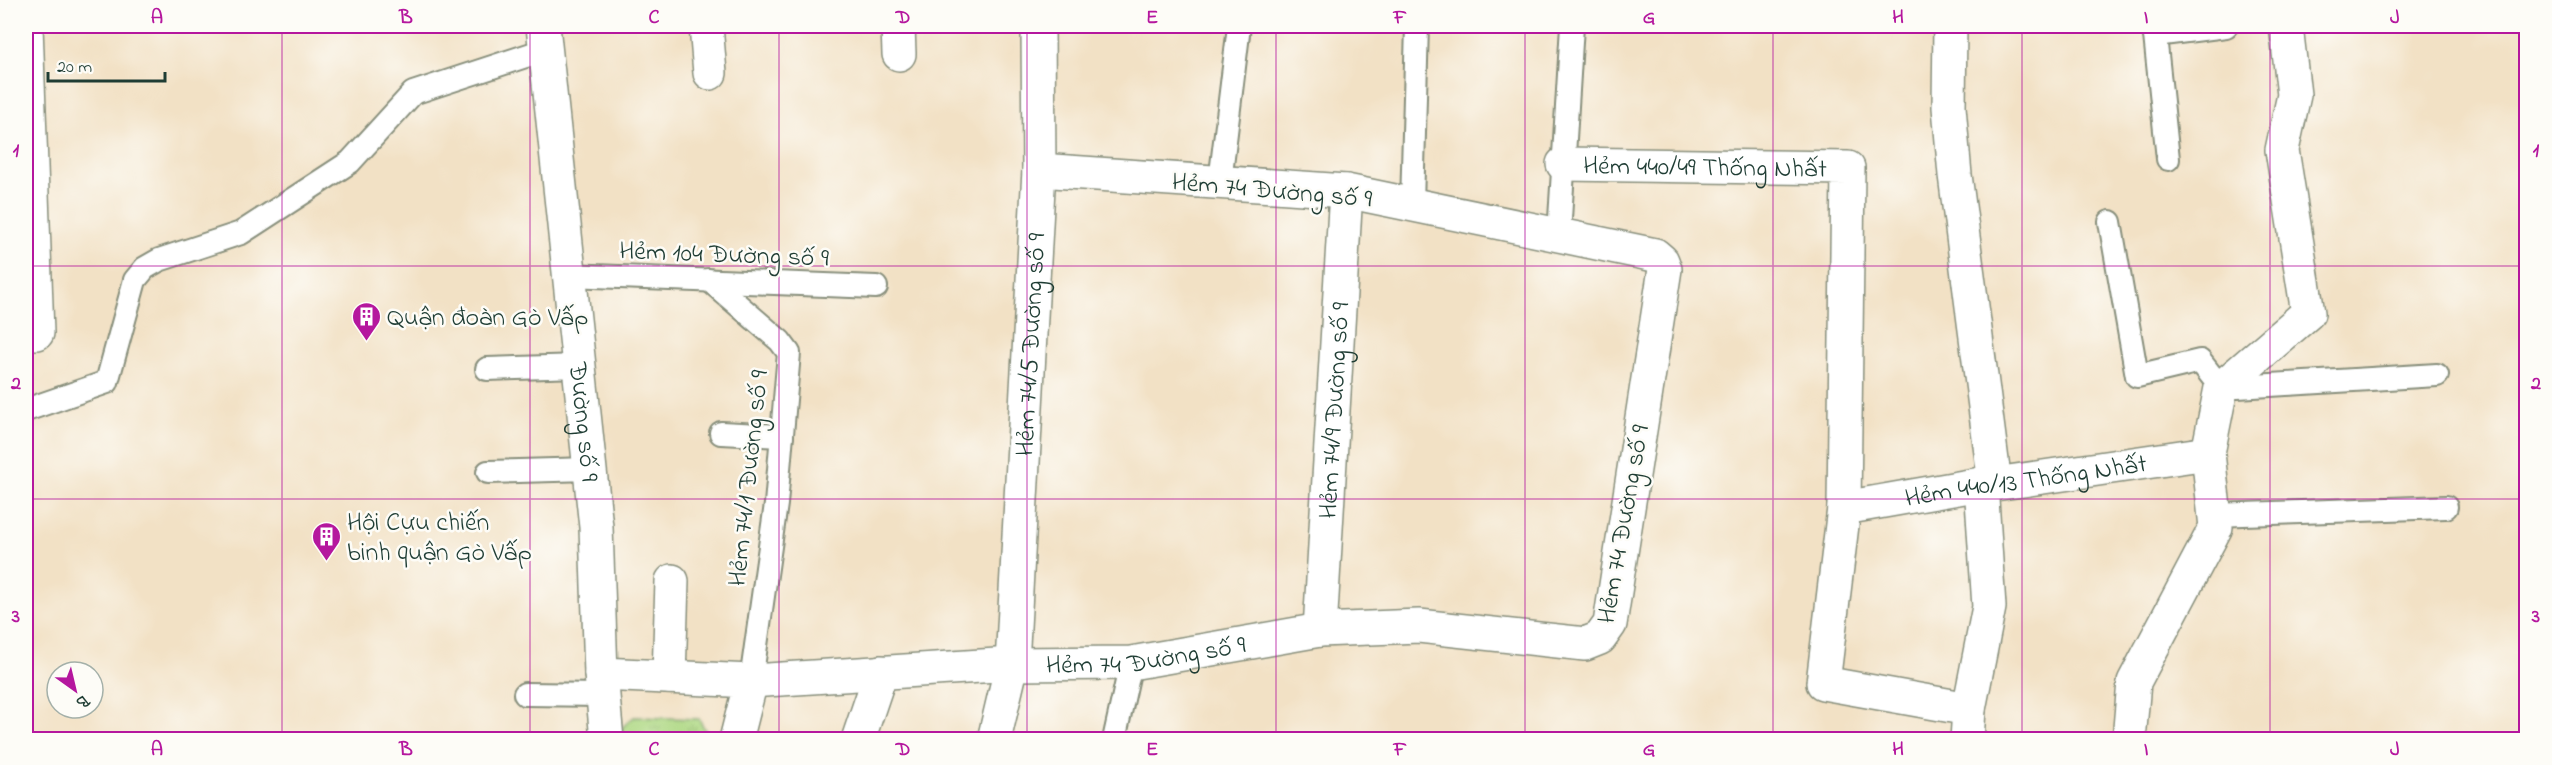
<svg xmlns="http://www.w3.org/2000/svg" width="2552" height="765" font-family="'Indie Flower',sans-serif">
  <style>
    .park { fill: url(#park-tufts); stroke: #668a5c; stroke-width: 1.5 }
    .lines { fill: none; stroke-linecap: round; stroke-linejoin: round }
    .service-casing { stroke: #888f7c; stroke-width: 26 }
    .minor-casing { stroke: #888f7c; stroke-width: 36 }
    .service { stroke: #fff; stroke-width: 22 }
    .minor { stroke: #fff; stroke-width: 33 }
    .grid { fill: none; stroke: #b5179e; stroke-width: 1.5; stroke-opacity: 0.55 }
    .labels { text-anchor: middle; stroke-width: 5; stroke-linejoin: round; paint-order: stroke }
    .street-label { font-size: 26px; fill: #1f3d34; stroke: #fdfcf7 }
    .poi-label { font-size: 26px; fill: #1f3d34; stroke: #fdfcf7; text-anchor: start }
    .neatline { fill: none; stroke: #b5179e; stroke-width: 2 }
    .grid-label { font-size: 20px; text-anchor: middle; font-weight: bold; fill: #b5179e }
  </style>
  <defs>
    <pattern id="park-tufts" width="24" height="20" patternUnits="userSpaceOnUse" patternTransform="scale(1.5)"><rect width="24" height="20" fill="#aed883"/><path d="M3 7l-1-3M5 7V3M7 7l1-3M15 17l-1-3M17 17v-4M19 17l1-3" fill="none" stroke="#95ba72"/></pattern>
  </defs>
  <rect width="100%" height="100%" fill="#fdfcf7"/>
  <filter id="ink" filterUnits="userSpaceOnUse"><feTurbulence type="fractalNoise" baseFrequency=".0167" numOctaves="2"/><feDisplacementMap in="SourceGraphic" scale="12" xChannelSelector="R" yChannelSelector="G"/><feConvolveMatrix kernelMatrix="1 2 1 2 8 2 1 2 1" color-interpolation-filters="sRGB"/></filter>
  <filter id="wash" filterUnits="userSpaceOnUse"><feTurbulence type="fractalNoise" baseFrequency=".008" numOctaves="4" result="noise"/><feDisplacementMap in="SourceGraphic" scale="24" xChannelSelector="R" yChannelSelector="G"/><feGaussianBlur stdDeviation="1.35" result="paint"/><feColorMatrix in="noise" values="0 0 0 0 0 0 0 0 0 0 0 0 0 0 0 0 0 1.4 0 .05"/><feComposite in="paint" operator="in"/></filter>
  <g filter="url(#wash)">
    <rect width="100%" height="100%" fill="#f2e1c5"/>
    <polygon class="park" points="634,717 699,719 710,739 620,740 621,728"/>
  </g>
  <g filter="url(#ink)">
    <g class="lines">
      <defs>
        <g id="service">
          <polyline points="2154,26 2168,159"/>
          <polyline points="2155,35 2226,26"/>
          <polyline points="1220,182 1239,26"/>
          <polyline points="1412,204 1417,26"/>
          <polyline points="2110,222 2137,376 2200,361 2221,388 2437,375"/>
          <polyline points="1559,235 1572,26"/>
          <polyline points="569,275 876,287"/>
          <polyline points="709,280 780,341 789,353 776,504 751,681"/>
          <polyline points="487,369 579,366"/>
          <polyline points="26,410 107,382 135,280 145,268 159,260 241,233 350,162 413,93 544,50"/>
          <polyline points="721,433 782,436"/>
          <polyline points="488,472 590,469"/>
          <polyline points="2214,515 2446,507"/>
          <polyline points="525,694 602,695"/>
          <polyline points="1114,740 1131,663"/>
        </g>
        <g id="minor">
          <path id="s1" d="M543,26l53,501 5,147 6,66"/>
          <polyline points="706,26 710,73"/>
          <polyline points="898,26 899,54"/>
          <polyline points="1950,26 1949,107 1955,175 1995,484"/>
          <path id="s2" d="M1563,164l285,4 -4,340 -21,175 146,26"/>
          <polyline points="26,333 37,333 26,26"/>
          <path id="s3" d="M1844,508l137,-24h14l213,-31"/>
          <path id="s4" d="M1320,630l26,-439"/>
          <polyline points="601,674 751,681 736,740"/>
          <polyline points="669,677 672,581"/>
          <path id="s5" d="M751,681l261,-17 119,-1 189,-33 99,-4 166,18 15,-6 10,-14 55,-355 -3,-8 -7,-6 -309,-64 -307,-21"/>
          <polyline points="858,740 881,672"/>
          <path id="s6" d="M994,740l18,-76 27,-494 -1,-144"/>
          <polyline points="1967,740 1969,709 1989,607 1981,484"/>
          <polyline points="2129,740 2134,682 2216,527 2208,453 2221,388 2308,313 2282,150 2294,95 2286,26"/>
        </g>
      </defs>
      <use href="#service" class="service-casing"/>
      <use href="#minor" class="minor-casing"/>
      <use href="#service" class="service"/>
      <use href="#minor" class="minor"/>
    </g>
  </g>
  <path class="grid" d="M282,26v714M530,26v714M779,26v714M1027,26v714M1276,26v714M1525,26v714M1773,26v714M2022,26v714M2270,26v714M26,266h2500M26,499h2500"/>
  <defs>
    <symbol id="building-pin" viewBox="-11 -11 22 30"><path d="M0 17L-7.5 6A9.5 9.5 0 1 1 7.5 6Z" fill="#b5179e" stroke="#fdfcf7"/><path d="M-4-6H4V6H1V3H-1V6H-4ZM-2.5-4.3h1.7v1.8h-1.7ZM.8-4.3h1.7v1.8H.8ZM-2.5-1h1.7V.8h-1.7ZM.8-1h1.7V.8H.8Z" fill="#fff"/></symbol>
  </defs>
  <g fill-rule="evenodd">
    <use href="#building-pin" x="350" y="300" width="33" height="45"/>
    <use href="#building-pin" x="310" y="520" width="33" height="45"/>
  </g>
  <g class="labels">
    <g class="street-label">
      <text dy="9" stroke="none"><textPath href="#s2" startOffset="142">Hẻm 440/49 Thống Nhất</textPath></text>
      <text transform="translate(1272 189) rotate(5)" y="9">Hẻm 74 Đường số 9</text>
      <text transform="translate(724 253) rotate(2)" y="9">Hẻm 104 Đường số 9</text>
      <text dy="9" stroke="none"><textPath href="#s6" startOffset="398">Hẻm 74/5 Đường số 9</textPath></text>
      <text dy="9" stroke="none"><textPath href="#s4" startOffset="220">Hẻm 74/9 Đường số 9</textPath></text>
      <text dy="9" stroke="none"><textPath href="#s1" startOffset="398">Đường số 9</textPath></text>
      <text transform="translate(747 478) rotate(-84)" y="9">Hẻm 74/1 Đường số 9</text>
      <text dy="9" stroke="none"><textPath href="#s3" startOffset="184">Hẻm 440/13 Thống Nhất</textPath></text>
      <text transform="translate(1622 524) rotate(-80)" y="9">Hẻm 74 Đường số 9</text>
      <text dy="9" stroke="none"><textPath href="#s5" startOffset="396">Hẻm 74 Đường số 9</textPath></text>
    </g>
    <g class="poi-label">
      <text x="387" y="325">Quận đoàn Gò Vấp</text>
      <text x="347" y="530">Hội Cựu chiến<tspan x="347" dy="30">binh quận Gò Vấp</tspan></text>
    </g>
  </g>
  <rect width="2552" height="765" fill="none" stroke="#fdfcf7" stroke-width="66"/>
  <g transform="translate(75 690) rotate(146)"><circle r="28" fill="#fdfcf7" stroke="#a4b0a9" stroke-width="1.5"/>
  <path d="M0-4.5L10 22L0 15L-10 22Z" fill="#b5179e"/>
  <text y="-9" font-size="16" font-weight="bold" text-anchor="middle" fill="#1f3d34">B</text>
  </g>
  <path d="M48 72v9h117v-9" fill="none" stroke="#1f3d34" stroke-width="3"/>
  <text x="57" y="72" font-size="18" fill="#1f3d34" stroke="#fdfcf7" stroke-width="4.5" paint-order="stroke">20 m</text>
  <rect x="33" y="33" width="2486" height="699" class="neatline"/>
  <g class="grid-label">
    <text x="157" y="23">A</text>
    <text x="406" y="23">B</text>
    <text x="654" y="23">C</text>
    <text x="903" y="23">D</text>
    <text x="1152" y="23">E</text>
    <text x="1400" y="23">F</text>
    <text x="1649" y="23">G</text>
    <text x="1898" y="23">H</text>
    <text x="2146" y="23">I</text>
    <text x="2395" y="23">J</text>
    <text x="16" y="156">1</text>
    <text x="2536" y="156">1</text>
    <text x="16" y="389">2</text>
    <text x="2536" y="389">2</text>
    <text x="16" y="622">3</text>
    <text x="2536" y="622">3</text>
    <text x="157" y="755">A</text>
    <text x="406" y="755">B</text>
    <text x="654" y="755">C</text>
    <text x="903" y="755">D</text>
    <text x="1152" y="755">E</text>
    <text x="1400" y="755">F</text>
    <text x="1649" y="755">G</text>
    <text x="1898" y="755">H</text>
    <text x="2146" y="755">I</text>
    <text x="2395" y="755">J</text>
  </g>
</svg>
